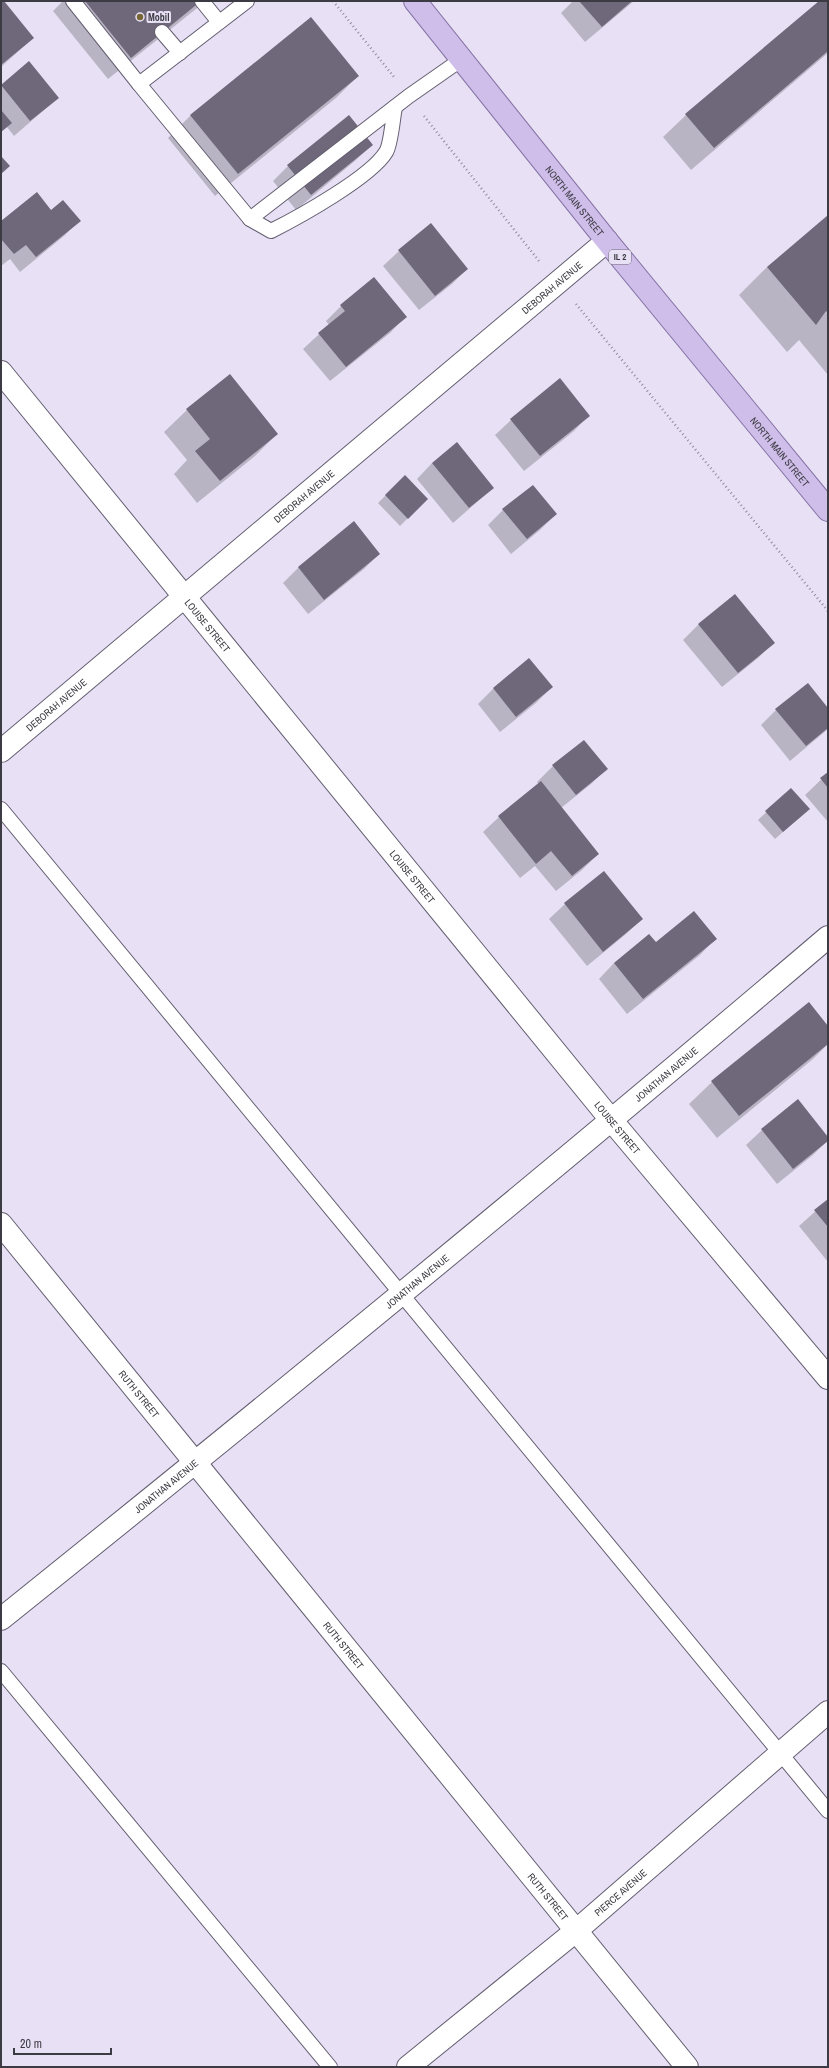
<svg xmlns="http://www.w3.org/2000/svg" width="829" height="2068" font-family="'Archivo Narrow',sans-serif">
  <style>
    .shadow { fill: #0003 }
    .building { fill: #6f687a }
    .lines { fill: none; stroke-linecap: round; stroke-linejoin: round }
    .service-casing { stroke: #645e70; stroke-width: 16 }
    .minor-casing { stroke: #645e70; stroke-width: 24 }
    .primary-casing { stroke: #8673a5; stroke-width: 24 }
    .path { stroke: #908c9a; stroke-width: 2.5; stroke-dasharray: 1 3; stroke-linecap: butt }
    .service { stroke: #fff; stroke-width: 14 }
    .minor { stroke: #fff; stroke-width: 22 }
    .primary { stroke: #cebee9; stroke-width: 22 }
    .poi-dot { fill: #776735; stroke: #e8e1f6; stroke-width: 1.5 }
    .labels { text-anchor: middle; stroke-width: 4; stroke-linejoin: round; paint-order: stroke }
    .shield { fill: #e8e1f6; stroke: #706c78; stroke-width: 1 }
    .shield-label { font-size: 9px; font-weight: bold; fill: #3c3a42 }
    .poi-label { font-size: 10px; font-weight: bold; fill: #3c3a42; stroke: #e8e1f6; text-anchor: start }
    .street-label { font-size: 10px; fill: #3c3a42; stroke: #e8e1f6 }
  </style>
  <rect width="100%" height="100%" fill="#e8e1f6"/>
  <g class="shadow">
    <polygon points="1,1 33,38 1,67"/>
    <polygon points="63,1 206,1 108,79 53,11"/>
    <polygon points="573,1 634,1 585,42 561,13"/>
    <polygon points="820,1 828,1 828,53 691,170 663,137 686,115"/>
    <polygon points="311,18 358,76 336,98 215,196 168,138 190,116"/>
    <polygon points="29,63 58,98 14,136 7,127 1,132 1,86"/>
    <polygon points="372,145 356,160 296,210 273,181 288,166"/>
    <polygon points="51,211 79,221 64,236 20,272 10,259 1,266 1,222"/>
    <polygon points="828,217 828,375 799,340 787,352 739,295 767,267"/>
    <polygon points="399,251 467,269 452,284 419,310 383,266"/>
    <polygon points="341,306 405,317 390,333 330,381 303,349 329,325 326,321"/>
    <polygon points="187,410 277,434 255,456 197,503 174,474 187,460 164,432"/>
    <polygon points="589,415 574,431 524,471 495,435 511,420"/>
    <polygon points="432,463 493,488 453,523 417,479"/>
    <polygon points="405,476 427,499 400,526 378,503"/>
    <polygon points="503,510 556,514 540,530 511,554 488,525"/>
    <polygon points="354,523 379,554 364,569 308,614 283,583 298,568"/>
    <polygon points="699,624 773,643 758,658 722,687 683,640"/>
    <polygon points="529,660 552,687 536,703 500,732 478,704 493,689"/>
    <polygon points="828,709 828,729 790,761 761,725 776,710"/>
    <polygon points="584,741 606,769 591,784 561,808 598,854 582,870 556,891 535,866 520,878 483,832 499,817 539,784 537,782 553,766"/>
    <polygon points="828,773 828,822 805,795"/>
    <polygon points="791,789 801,816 775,839 758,820"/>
    <polygon points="604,872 642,919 626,934 587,966 549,919 565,904"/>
    <polygon points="649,935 655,944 715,939 700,955 627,1014 599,979 614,963"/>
    <polygon points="828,1027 828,1044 813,1059 717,1138 689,1104 712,1082"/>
    <polygon points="798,1101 828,1140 813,1155 777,1184 746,1145 762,1130"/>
    <polygon points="828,1200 828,1262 799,1226"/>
  </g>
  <g class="building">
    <polygon points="1,1 4,1 34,38 1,65"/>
    <polygon points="85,1 201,1 131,58"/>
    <polygon points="579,1 632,1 602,27"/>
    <polygon points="819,1 828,1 828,51 714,148 685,114"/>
    <polygon points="311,17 359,76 238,174 190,115"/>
    <polygon points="29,61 59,98 30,121 1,85"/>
    <polygon points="1,110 12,123 1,132"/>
    <polygon points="349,115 373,145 311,195 287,165"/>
    <polygon points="1,156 10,166 1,174"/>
    <polygon points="37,192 51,210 63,200 81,221 36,257 26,245 14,254 1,239 1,221"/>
    <polygon points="828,215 828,313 826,311 816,325 767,267"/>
    <polygon points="431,223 468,269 435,296 398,250"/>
    <polygon points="374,277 407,317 346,367 318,333 345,311 340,305"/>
    <polygon points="230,374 278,434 220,481 195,451 210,439 186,409"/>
    <polygon points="560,378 590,416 540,456 510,419"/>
    <polygon points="457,442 494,488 469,508 432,463"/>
    <polygon points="405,475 428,499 408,519 385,495"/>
    <polygon points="533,485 557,514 527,539 502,509"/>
    <polygon points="354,521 380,554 324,600 298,567"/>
    <polygon points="735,594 775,643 738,673 698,624"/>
    <polygon points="529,658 553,687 516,717 493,688"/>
    <polygon points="808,683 828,708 828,728 806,746 775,709"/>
    <polygon points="584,740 608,769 576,795 552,765"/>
    <polygon points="828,772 828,788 820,778"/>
    <polygon points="541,781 599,854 572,876 551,851 536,864 498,816"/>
    <polygon points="791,788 810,809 783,832 765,811"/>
    <polygon points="604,871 643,919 603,952 564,903"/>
    <polygon points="694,911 717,939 643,999 614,963 649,934 656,942"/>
    <polygon points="809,1002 828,1026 828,1044 739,1116 711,1081"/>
    <polygon points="798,1099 828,1137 828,1141 793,1169 761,1129"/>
    <polygon points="828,1199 828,1227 814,1210"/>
  </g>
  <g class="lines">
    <defs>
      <g id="service">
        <polyline points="73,1 139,84 247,1"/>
        <polyline points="202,1 219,22"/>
        <polyline points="162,32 180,53"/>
        <path d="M139,84l111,135 21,12c28,-14 100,-54 115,-79 5,-7 7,-36 9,-45"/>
        <polyline points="250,219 409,96 462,59"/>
        <polyline points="1,809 828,1811"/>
        <polyline points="1,1671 330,2067"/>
      </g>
      <g id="minor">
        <path id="s1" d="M1,372l611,749 216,257"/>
        <path id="s2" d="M1,751l606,-510"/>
        <path id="s3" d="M1,1224l686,843"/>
        <path id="s4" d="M1,1619c279,-224 555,-450 827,-682"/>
        <path id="s5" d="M408,2067l169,-137 251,-218"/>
      </g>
      <g id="primary">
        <path id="s6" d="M415,1l192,240 221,269"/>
      </g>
    </defs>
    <use href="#service" class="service-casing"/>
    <use href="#minor" class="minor-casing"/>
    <use href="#primary" class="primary-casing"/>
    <g class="path">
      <polyline points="333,1 394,77"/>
      <polyline points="424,116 539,261"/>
      <polyline points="576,304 828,611"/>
    </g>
    <use href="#service" class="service"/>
    <use href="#minor" class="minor"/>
    <use href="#primary" class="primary"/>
  </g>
  <circle class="poi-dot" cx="140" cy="17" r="4"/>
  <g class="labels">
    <rect class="shield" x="609" y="250" width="22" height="14" rx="3"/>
    <g class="shield-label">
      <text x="620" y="260">IL 2</text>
    </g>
    <g class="poi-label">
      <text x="148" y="21">Mobil</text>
    </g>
    <g class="street-label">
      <text dy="4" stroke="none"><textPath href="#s6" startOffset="256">NORTH MAIN STREET</textPath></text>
      <text dy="4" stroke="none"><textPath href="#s2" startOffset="720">DEBORAH AVENUE</textPath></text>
      <text dy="4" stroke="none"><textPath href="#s6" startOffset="580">NORTH MAIN STREET</textPath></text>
      <text dy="4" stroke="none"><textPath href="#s2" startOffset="396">DEBORAH AVENUE</textPath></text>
      <text dy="4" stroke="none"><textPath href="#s1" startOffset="327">LOUISE STREET</textPath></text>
      <text dy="4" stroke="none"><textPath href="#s2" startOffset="72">DEBORAH AVENUE</textPath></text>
      <text dy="4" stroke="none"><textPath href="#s1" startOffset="651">LOUISE STREET</textPath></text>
      <text dy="4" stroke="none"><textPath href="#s4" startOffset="860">JONATHAN AVENUE</textPath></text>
      <text dy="4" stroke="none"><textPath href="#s1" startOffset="975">LOUISE STREET</textPath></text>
      <text dy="4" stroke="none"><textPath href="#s4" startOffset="536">JONATHAN AVENUE</textPath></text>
      <text dy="4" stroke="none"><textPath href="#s3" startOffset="219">RUTH STREET</textPath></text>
      <text dy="4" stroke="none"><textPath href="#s4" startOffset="212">JONATHAN AVENUE</textPath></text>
      <text dy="4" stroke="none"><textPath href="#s3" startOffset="543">RUTH STREET</textPath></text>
      <text dy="4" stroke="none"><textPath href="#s5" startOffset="275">PIERCE AVENUE</textPath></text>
      <text dy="4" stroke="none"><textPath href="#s3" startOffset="867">RUTH STREET</textPath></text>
    </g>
  </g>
  <rect width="829" height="2068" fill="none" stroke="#3c3a42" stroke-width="4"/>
  <path d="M14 2048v6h97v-6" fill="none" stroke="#3c3a42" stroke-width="2"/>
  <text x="20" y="2048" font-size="12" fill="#3c3a42" stroke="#e8e1f6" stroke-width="3" paint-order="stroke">20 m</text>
</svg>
